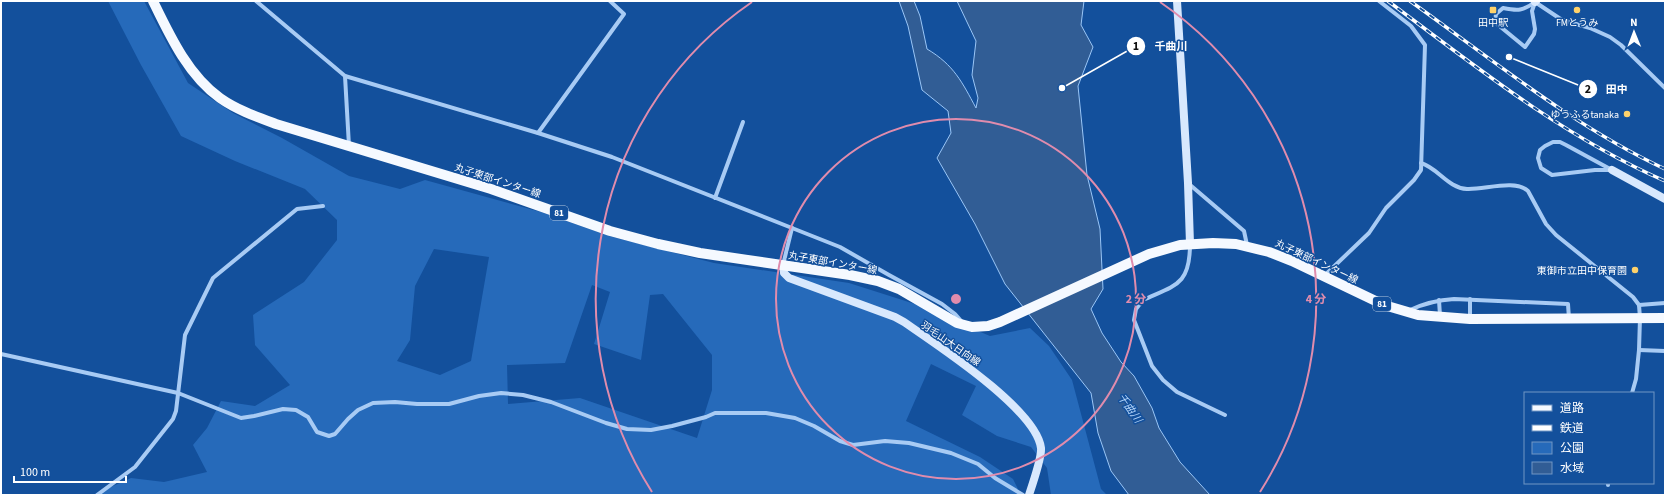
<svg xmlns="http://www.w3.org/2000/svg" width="1666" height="496" font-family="'Source Sans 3','Noto Sans JP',sans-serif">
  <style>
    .green { fill: #266aba; fill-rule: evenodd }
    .water { fill: #315d95; stroke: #9ac6f7 }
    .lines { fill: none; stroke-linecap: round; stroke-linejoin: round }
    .street { stroke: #a8cbf4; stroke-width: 4 }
    .secondary { stroke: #d8e8fd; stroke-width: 8 }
    .primary { stroke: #f5f9ff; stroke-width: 10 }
    .rail-casing { stroke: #fff; stroke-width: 3.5 }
    .rail { stroke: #13509c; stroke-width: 2; stroke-dasharray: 6; stroke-linecap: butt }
    .ring { fill: none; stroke: #e08cad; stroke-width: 2 }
    .poi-dot { fill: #ffd26b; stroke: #13509c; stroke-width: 1.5 }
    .labels { text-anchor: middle; stroke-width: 3; stroke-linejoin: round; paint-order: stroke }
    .shield { fill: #13509c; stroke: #b8cae1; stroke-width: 1 }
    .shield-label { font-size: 9px; font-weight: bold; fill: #fff }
    .poi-label { font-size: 10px; fill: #fff; stroke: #13509c }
    .street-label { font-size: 10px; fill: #fff; stroke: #13509c }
    .water-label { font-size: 11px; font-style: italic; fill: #b5d5fa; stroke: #13509c }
    .centre { fill: #e08cad; stroke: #13509c; stroke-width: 2 }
    .ring-label { font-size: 12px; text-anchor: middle; font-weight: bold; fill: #e08cad; stroke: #13509c; stroke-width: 3; stroke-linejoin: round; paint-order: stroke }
    .leader { fill: none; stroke: #fff; stroke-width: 1.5 }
    .callout-dot { fill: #fff; stroke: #13509c; stroke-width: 1.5 }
    .mark-label { font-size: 12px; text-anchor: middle; font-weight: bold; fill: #111 }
    .callout-label { font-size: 11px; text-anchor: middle; font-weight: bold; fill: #fff; stroke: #13509c; stroke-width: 3; stroke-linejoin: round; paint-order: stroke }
  </style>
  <rect width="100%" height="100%" fill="#13509c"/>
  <path class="green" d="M108,1h36l44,82 45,30 49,25 67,38 51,13 25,-9 116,32 68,24 105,27 135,20 66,21 75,32 40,-8 19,18 23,34 29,109 6,6h-56l-4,-27 -16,-21 -34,-11 -35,-21 14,-29 -45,-22 -25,57 74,36 33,22 8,16h-928l38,-17 33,4 43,-10 -14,-27 14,-17 14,-27 34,5 35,-21 -35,-40 -2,-30 51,-33 33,-42v-20l-32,-31 -70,-28 -54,-25 -40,-71zM434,249l55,8 -18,104 -31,14 -43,-14 13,-21 5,-54zM592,285l18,7 -16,52 47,16 9,-65 13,-1 49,61v35l-15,48 -117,-40 -72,6 -1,-39 58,-2z"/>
  <path class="water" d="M899,1h15l6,15 7,33c27,16 35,33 49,59l2,-10 -6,-23 4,-34 -19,-40h127l-3,24 12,22 -15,39 9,89 13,54 3,60 -12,20 11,24 19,29 13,14 18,32 7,20 21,34 30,33h-81l-18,-24 -13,-38 -7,-40 -86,-109 -30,-60 -38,-66 14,-25 -3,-22 -26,-21 -14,-64z"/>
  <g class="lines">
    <g class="street">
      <polyline points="256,1 345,76 538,133 612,157 792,228 840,247 889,275 942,304 955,314 962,322"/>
      <polyline points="1535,2 1562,20 1590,28 1610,37 1621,45 1665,88"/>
      <path d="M1535,2l-3,9 3,18 -1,5 -9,13 -28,-23 -2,-3 1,-7 7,-6c15,3 20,3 32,-6z"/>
      <polyline points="345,76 349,146"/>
      <polyline points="538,133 624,14 610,1"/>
      <polygon points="1553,142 1560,142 1566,145 1612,170 1595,170 1552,175 1541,168 1538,158 1540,150 1545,146"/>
      <path d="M1421,163c17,5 27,25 46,26 17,1 48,-10 61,2l18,33 10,11 77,62 6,8 1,13 -1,32 -3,29 -4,14"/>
      <polyline points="1189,184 1244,231 1247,245"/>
      <polyline points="715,198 743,122"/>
      <path d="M1190,244c0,41 -14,41 -47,56l-7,9 -2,11 18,46 11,14 14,12 48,23"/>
      <polyline points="783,265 792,228"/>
      <polyline points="1324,276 1369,233 1386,208 1414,180 1421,170 1425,45 1411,26 1379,1"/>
      <polyline points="1439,300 1440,316"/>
      <polyline points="1639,305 1665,303"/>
      <path d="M1410,310c15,-7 28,-10 44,-11l114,5 1,15"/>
      <polyline points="1470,319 1470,299"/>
      <polyline points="1639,350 1665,351"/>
      <polyline points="1,354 178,393 241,418 254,416 283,409 296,410 308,417 317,432 329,436 335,434 348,419 358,410 373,403 395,402 417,404 449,404 479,396 501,393 523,395 551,402 606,423 627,429 651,430 672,426 706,417 715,413 766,413 795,418 814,426 840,441 853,445 885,441 909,443 951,453 978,464 995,478 1023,495"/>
      <polyline points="1608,485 1608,483"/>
      <polyline points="97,495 135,467 173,419 176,411 185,335 213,278 297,209 323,206"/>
    </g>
    <g class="secondary">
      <polyline points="1177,1 1188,183 1190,244"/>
      <polyline points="1535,2 1536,1"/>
      <polyline points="1612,170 1665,199"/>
      <path d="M783,265l1,8 5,5 106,39 9,5c33,23 132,87 137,126 1,9 -9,38 -12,47"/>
    </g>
    <path class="primary" d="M153,1c17,35 35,74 67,97 17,12 37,19 56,26l215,65 119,42 48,13 42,9 150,22 28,6 21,8 58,34 15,4 16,-1 12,-4 149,-68 31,-9 33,-2 23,1 33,8 23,9 92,44 34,10 52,4 195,-1"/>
    <defs>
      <g id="rail">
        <path d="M1388,1c88,66 176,136 277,180"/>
        <path d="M1410,1c83,59 163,125 255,168"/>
      </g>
    </defs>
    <use href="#rail" class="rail-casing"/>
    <use href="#rail" class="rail"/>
  </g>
  <g class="ring">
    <circle cx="956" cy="299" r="180"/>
    <path d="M652 492A360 360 0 0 1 752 2M1160 2A360 360 0 0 1 1260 492"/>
  </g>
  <g class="poi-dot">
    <rect x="1489" y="6" width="8" height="8" rx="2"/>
    <circle cx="1577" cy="10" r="4"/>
    <circle cx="1627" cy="114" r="4"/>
    <circle cx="1635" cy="270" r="4"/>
  </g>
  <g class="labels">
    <g class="shield">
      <rect x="550" y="206" width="18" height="14" rx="3"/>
      <rect x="1373" y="297" width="18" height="14" rx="3"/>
    </g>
    <g class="shield-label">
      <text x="559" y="216">81</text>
      <text x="1382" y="307">81</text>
    </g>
    <g class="poi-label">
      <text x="1493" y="26">田中駅</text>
      <text x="1577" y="26">FMとうみ</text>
      <text x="1619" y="118" text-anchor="end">ゆうふるtanaka</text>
      <text x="1627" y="274" text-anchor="end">東御市立田中保育園</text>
    </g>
    <g class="street-label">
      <text transform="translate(498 180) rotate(18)" y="4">丸子東部インター線</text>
      <text transform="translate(1317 261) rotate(25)" y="4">丸子東部インター線</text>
      <text transform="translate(833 262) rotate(10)" y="4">丸子東部インター線</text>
      <text transform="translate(951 343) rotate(35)" y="4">羽毛山大日向線</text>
    </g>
    <g class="water-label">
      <text transform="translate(1130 408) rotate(55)" y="4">千曲川</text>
    </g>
  </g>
  <circle cx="956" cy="299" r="6" class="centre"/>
  <g class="ring-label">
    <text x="1136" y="303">2 分</text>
    <text x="1316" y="303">4 分</text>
  </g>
  <path class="leader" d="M1062 88L1136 46M1509 57L1588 89"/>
  <g class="callout-dot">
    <circle cx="1062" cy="88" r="4"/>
    <circle cx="1509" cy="57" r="4"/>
    <circle cx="1136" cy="46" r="10"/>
    <circle cx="1588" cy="89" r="10"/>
  </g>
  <g class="mark-label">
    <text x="1136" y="50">1</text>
    <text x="1588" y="93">2</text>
  </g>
  <g class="callout-label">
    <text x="1171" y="50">千曲川</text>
    <text x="1617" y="93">田中</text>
  </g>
  <rect width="1666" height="496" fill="none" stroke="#ffffff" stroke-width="4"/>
  <rect x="1524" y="392" width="130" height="92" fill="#13509c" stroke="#7196c4"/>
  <rect x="1532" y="405" width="20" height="6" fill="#f5f9ff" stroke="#7196c4"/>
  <text x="1560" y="412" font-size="12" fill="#ffffff">道路</text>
  <rect x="1532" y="425" width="20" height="6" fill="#ffffff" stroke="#7196c4"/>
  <text x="1560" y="432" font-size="12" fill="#ffffff">鉄道</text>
  <rect x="1532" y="442" width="20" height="12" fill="#266aba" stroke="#7196c4"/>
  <text x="1560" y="452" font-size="12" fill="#ffffff">公園</text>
  <rect x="1532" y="462" width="20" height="12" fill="#315d95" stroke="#7196c4"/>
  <text x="1560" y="472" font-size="12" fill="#ffffff">水域</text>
  <g transform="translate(1634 32) rotate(359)" stroke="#13509c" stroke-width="3" paint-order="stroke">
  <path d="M0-3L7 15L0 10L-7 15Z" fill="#ffffff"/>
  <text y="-6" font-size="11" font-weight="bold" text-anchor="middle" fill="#ffffff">N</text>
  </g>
  <path d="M14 476v6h112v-6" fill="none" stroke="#ffffff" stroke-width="2"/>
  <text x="20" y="476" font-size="12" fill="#ffffff" stroke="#13509c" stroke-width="3" paint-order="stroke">100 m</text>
</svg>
